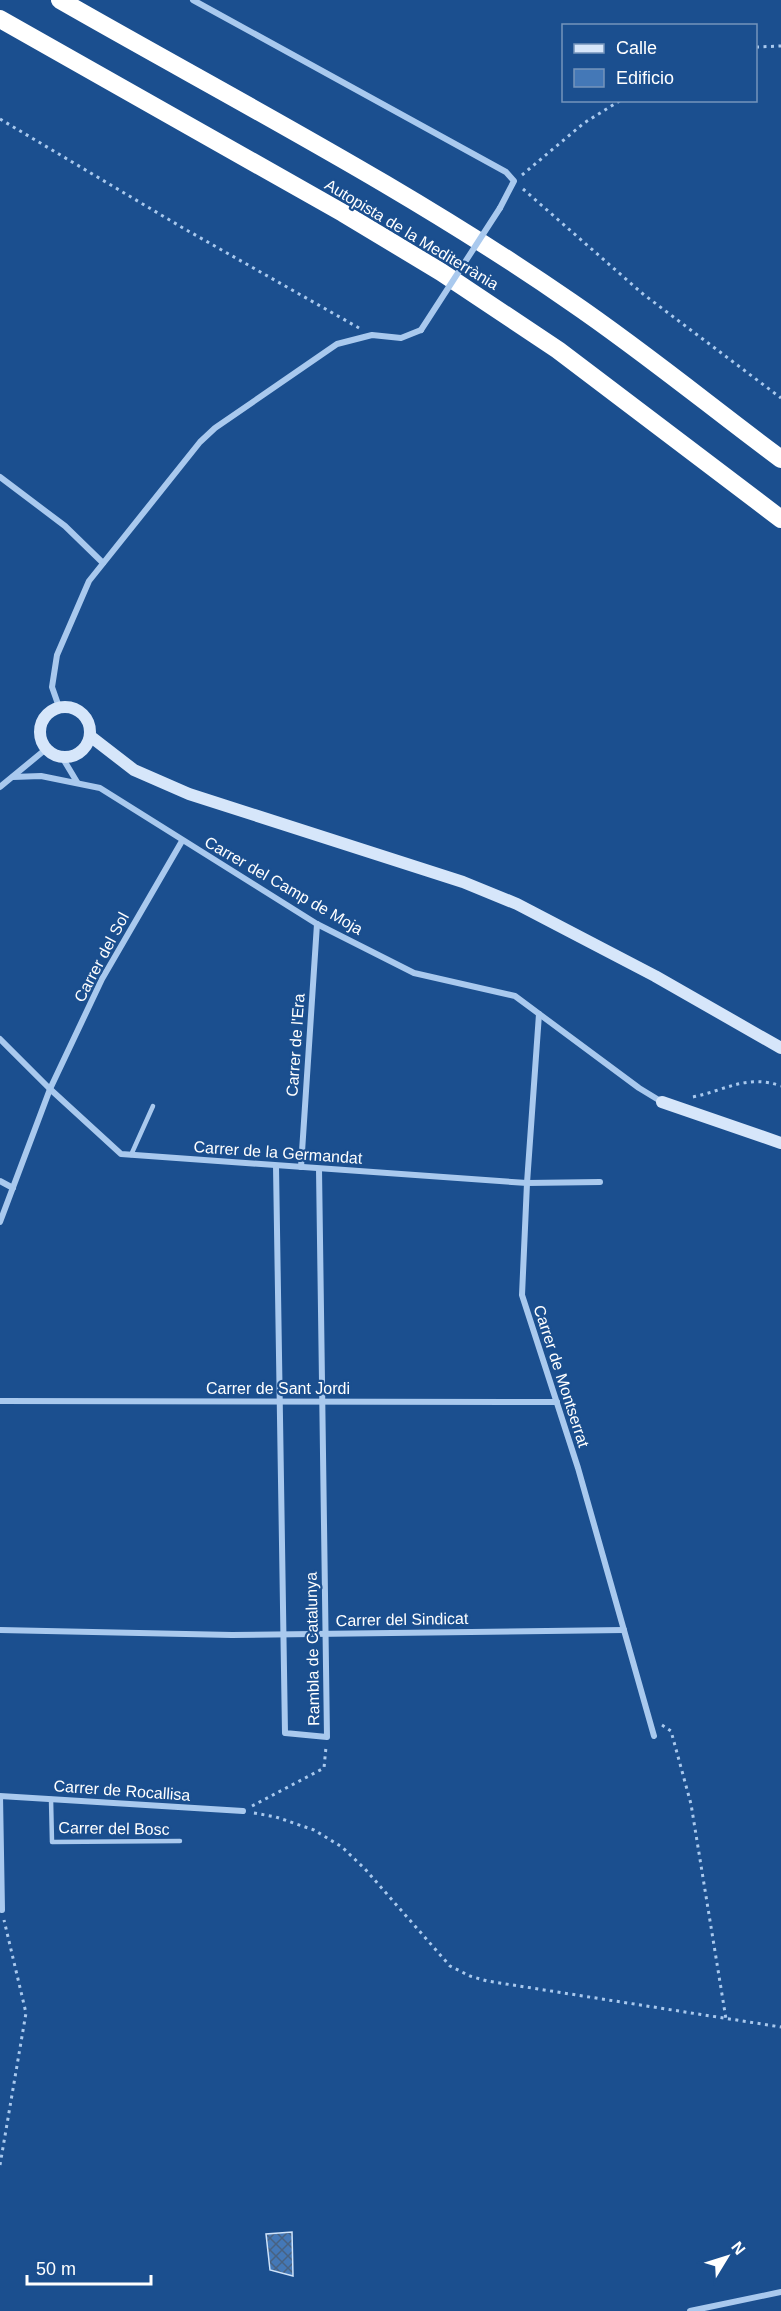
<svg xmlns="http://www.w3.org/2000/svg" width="781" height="2311" font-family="Arial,sans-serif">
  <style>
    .building { fill: url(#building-cross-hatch); stroke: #cfe3fa; stroke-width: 1.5 }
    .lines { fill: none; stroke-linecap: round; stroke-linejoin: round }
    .path { stroke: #a9c9ee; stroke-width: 3; stroke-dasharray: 3 4.5; stroke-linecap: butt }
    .lane { stroke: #a9c9ee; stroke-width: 4.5 }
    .street { stroke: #a9c9ee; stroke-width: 6 }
    .secondary { stroke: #d6e6fa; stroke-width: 12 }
    .highway { stroke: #fff; stroke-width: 18 }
    .street-bridge { stroke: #a9c9ee; stroke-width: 6 }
    .labels { text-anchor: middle; stroke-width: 4.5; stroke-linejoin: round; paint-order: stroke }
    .street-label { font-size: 16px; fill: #fff; stroke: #1b4f8f }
  </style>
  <defs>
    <pattern id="building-cross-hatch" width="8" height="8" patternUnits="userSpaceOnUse" patternTransform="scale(1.5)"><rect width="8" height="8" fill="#4478b7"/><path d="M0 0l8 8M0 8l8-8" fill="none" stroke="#486282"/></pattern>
  </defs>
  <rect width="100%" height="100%" fill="#1b4f8f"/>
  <polygon class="building" points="292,2232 293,2276 270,2270 266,2234"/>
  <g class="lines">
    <g class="path">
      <polyline points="756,47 781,46"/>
      <polyline points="0,119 183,228 359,328"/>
      <polyline points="522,175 584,123 621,100"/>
      <polyline points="523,189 643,294 781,398"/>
      <path d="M693,1097c33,-7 54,-23 88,-11"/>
      <polyline points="662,1725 671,1731 691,1804 726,2019"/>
      <polyline points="252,1806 324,1768 326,1747"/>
      <polyline points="254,1813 276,1817 314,1830 342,1847 365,1869 450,1966 470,1976 487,1981 781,2027"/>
      <polyline points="0,2165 26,2013 4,1920"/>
    </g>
    <g class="lane">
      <polyline points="131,1155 153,1106"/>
      <polyline points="51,1799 52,1842 180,1841"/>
    </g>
    <g class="street">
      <polyline points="193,0 506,172 514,181 500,208"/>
      <polyline points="0,477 65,526 103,563"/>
      <polyline points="59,707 52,687 57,655 89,581 200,442 215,428 337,344 372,335 401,338 421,330"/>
      <polyline points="62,757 77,782"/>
      <polyline points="13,777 41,776 100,788 317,924 414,973 515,996 639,1088 662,1102"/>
      <polyline points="0,787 46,749"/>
      <polyline points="539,1014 527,1183 522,1295 578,1468 654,1736"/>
      <polyline points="0,1039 50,1089 121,1154 527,1183 600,1182"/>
      <polyline points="276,1166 285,1733 327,1737 319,1169"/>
      <polyline points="301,1167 317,924"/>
      <polyline points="0,1181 13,1188"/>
      <polyline points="0,1222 50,1089 102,979 182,841"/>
      <polyline points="0,1401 557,1402"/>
      <polyline points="0,1630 232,1635 624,1630"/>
      <polyline points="2,1910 0,1796 243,1811"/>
      <polyline points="690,2311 781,2292"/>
    </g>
    <g class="secondary">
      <circle cx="65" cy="732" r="25"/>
      <polyline points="90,736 134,770 189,794 463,882 517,904 655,976 781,1048"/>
      <polyline points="662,1102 781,1143"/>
    </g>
    <g class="highway">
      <path d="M60,0c171,98 348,189 511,302 72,49 140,105 210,157"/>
      <polyline points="0,19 343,213 441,272 558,350 781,519"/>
    </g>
    <polyline class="street-bridge" points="421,330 500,208"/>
  </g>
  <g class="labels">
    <g class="street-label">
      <text transform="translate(412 234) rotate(31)" y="6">Autopista de la Mediterrània</text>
      <text transform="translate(284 885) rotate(30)" y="6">Carrer del Camp de Moja</text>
      <text transform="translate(101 957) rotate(-62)" y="6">Carrer del Sol</text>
      <text transform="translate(295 1045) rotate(-86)" y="6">Carrer de l'Era</text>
      <text transform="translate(278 1152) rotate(4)" y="6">Carrer de la Germandat</text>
      <text transform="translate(562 1376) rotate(72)" y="6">Carrer de Montserrat</text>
      <text x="278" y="1394">Carrer de Sant Jordi</text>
      <text transform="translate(402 1619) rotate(-1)" y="6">Carrer del Sindicat</text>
      <text transform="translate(312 1649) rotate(-91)" y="6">Rambla de Catalunya</text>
      <text transform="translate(122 1790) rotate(4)" y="6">Carrer de Rocallisa</text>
      <text transform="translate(114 1828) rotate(1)" y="6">Carrer del Bosc</text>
    </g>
  </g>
  <rect x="562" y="24" width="195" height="78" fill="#1b4f8f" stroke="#7695bc" stroke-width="1.5"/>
  <rect x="574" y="44" width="30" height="9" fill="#d6e6fa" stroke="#7695bc" stroke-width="1.5"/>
  <text x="616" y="54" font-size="18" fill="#ffffff">Calle</text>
  <rect x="574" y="69" width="30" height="18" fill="#4478b7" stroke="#7695bc" stroke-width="1.5"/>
  <text x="616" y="84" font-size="18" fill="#ffffff">Edificio</text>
  <g transform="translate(727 2257) rotate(52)" stroke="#1b4f8f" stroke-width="4.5" paint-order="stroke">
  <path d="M0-4.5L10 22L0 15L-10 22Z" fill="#ffffff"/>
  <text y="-9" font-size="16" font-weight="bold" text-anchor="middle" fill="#ffffff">N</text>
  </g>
  <path d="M27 2275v9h124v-9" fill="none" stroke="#ffffff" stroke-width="3"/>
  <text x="36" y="2275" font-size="18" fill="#ffffff" stroke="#1b4f8f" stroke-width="4.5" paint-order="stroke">50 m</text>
</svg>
